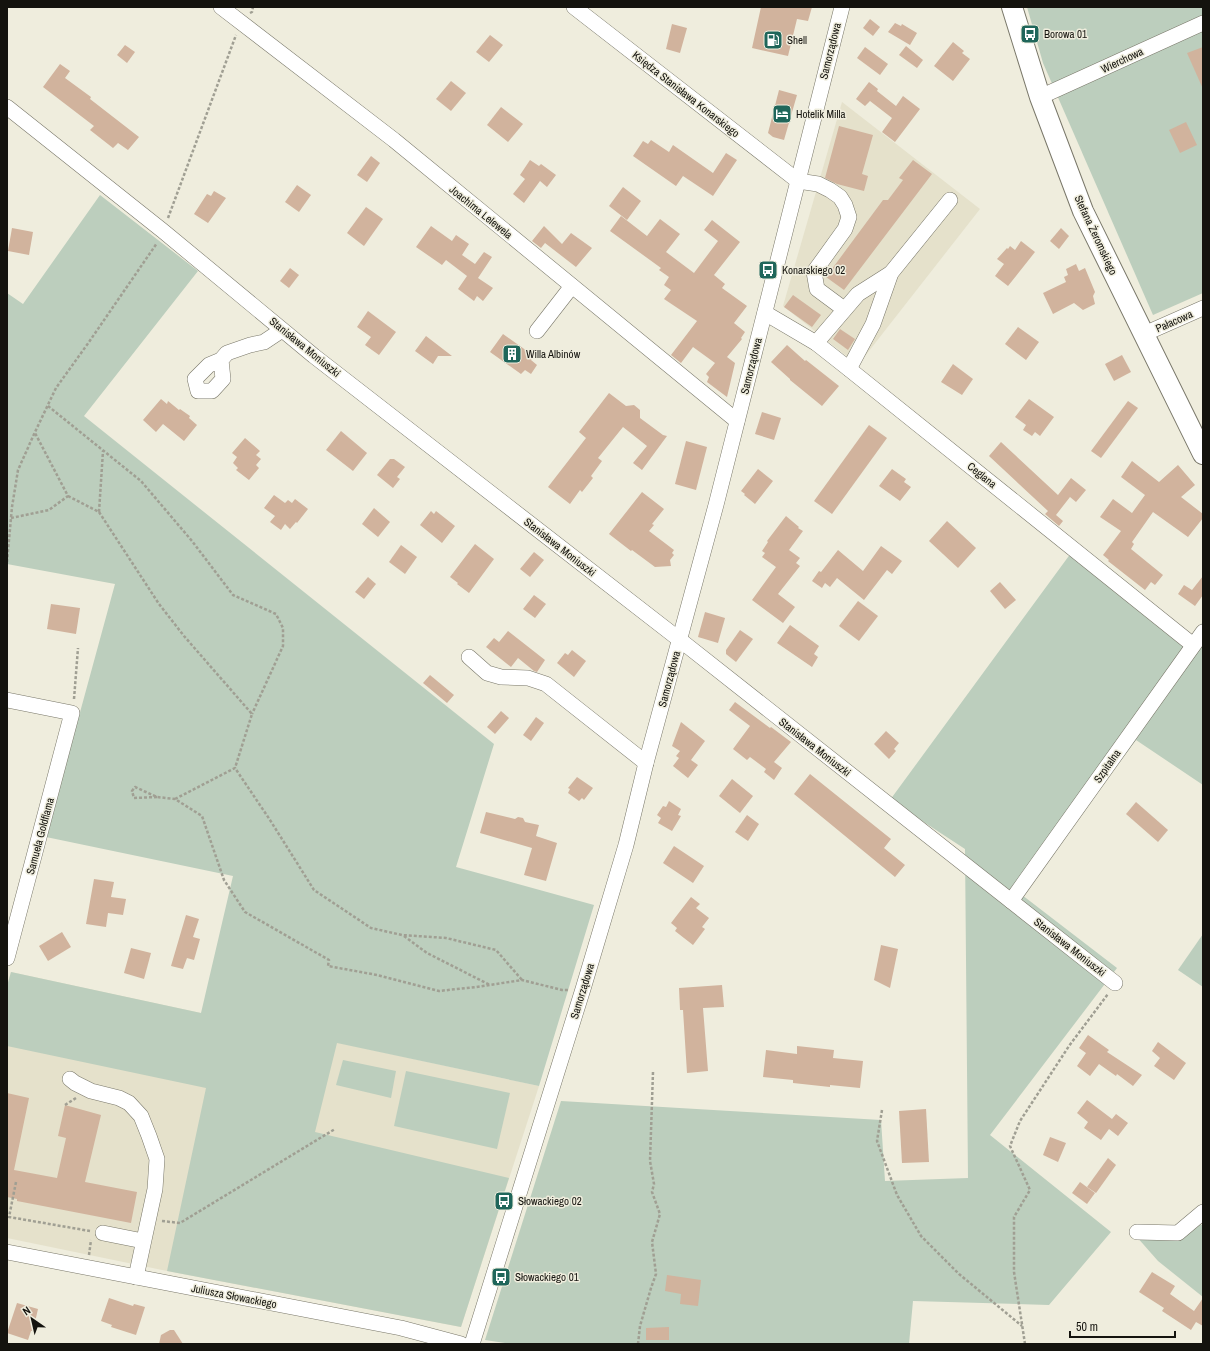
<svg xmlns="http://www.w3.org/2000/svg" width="1210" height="1351" font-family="'Archivo Narrow',sans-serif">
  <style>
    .built { fill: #e5e1cb }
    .green { fill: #bccebd }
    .building { fill: #d1b39d }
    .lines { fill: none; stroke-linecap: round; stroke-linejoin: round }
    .minor-casing { stroke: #797769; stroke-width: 16 }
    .major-casing { stroke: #797769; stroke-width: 22 }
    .path { stroke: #a09f93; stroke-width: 2.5; stroke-dasharray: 3 2; stroke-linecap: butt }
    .minor { stroke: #fff; stroke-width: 15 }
    .major { stroke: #fff; stroke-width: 20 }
    .labels { text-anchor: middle; stroke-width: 3; stroke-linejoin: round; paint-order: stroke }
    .poi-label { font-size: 11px; fill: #14130e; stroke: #efeddd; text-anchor: start }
    .street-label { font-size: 11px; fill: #14130e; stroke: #efeddd }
  </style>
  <rect width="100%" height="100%" fill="#efeddd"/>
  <g class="built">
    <polygon points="842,102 980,209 858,365 783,306"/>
    <polygon points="11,972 539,1086 461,1327 167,1271 7,1238 7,986"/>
  </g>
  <g class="green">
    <polygon points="1027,7 1203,7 1203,293 1153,315 1043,63"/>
    <polygon points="100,195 198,271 84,416 494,744 456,867 594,905 539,1086 337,1043 315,1132 509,1178 461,1327 167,1271 206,1088 7,1046 7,986 11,972 201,1013 233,876 46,837 115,584 7,564 7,293 23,304"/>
    <polygon points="1071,553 1184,643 1203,622 1203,785 1136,740 1022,895 1117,968 990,1135 1111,1232 1049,1305 913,1301 909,1344 511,1344 485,1340 561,1101 881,1120 885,1181 968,1178 965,849 890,800"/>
    <polygon points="1203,934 1203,987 1178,970"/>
    <polygon points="343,1060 396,1071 391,1098 336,1085"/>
    <polygon points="406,1071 510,1093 497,1149 394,1126"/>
    <polygon points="1196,1224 1203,1225 1203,1297 1158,1261 1136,1236"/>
  </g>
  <g class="building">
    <polygon points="761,7 812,7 808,21 797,19 788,56 752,48"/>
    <polygon points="870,19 880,27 873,36 863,28"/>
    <polygon points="895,23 901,26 902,24 917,33 910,45 888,32"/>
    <polygon points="672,24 687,28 680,53 666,49"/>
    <polygon points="490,35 503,45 489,62 476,52"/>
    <polygon points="953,42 964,51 962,53 970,59 953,81 934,66"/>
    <polygon points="125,45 135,52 127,63 117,55"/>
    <polygon points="906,46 923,60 917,68 899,55"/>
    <polygon points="865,47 888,64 880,75 857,58"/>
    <polygon points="1203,47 1203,89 1187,53"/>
    <polygon points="60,64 70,71 65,78 91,97 90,99 139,137 128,150 118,143 113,148 90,130 94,126 43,87"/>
    <polygon points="451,81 466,93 451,111 436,99"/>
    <polygon points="869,82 878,89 877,91 896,106 903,96 920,109 895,142 882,132 892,118 870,101 865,106 856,99"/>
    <polygon points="779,90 797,95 784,140 773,137 768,133"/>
    <polygon points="501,107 523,124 508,142 487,125"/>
    <polygon points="1186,122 1197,145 1180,153 1169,130"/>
    <polygon points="839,126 873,135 862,174 868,176 864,191 837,184 825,178"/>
    <polygon points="651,140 669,152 673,145 713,173 726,153 737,160 713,196 683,176 676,186 633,156 643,141 648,144"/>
    <polygon points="371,156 380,163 367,182 357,175"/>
    <polygon points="530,160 539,166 541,164 556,175 547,187 540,181 524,203 513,194 525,179 520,175"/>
    <polygon points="913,160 932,174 844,290 826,277 883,200 888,200 903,180 899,178"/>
    <polygon points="297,185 311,195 299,212 285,202"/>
    <polygon points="623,187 641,201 627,220 609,206"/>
    <polygon points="214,191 226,198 208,223 194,214 207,194 211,196"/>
    <polygon points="366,207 383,219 364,246 347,233"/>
    <polygon points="621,216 647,236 660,219 680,234 666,252 694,273 718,241 704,230 712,220 740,242 714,275 725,284 722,288 747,306 734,323 745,332 741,338 742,339 727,357 735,363 727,397 707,382 709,377 706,374 715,363 693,347 681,363 671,355 697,321 664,299 671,290 664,285 669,277 659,270 661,268 610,231"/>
    <polygon points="431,226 452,241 456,235 469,244 462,255 475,264 484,252 492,257 478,278 493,288 483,301 477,296 474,301 458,289 467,276 446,260 442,265 416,247"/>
    <polygon points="544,226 562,244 571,233 592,248 576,267 545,243 541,248 532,241"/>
    <polygon points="12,228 33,232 29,255 8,251"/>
    <polygon points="1061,228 1069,236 1059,249 1050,241"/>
    <polygon points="1021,241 1035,252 1008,286 995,276 1004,264 997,259 1007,248 1008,249 1010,246 1015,250"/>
    <polygon points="1076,264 1079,271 1085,268 1095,292 1093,296 1095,304 1083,310 1074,303 1053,314 1043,293 1066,282 1064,277 1068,275 1066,269"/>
    <polygon points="290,268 299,275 289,288 280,281"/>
    <polygon points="793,295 821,315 812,327 784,307"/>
    <polygon points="368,311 396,332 379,355 365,345 371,337 357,327"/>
    <polygon points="1018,327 1039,342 1026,360 1005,344"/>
    <polygon points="840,329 855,339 848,350 833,339"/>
    <polygon points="503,334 534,356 531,360 537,365 531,374 525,370 521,374 490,352"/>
    <polygon points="426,336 452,356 438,356 433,364 415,351"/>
    <polygon points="787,345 805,361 806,360 839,386 822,406 790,380 790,379 771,362"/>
    <polygon points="1122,355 1131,372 1114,381 1105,364"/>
    <polygon points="953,364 973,379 962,395 941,382"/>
    <polygon points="609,393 626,406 634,405 640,410 640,418 663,435 667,436 642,470 633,463 647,446 623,427 598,458 602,461 591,476 593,478 582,492 580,490 570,504 548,487 586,438 579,432"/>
    <polygon points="161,399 167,404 168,401 179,410 180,409 190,416 189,418 197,425 184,441 163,424 156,432 143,420"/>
    <polygon points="1029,399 1054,417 1040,436 1035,432 1032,436 1023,430 1026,425 1015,417"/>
    <polygon points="1128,401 1138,408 1101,458 1091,451"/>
    <polygon points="762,412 781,418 774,440 755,434"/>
    <polygon points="869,425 887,438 832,514 814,501"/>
    <polygon points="341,431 367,453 353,471 326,450"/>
    <polygon points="245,438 260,451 256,455 261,459 256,465 259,468 249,480 236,470 238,468 233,463 237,457 232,453"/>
    <polygon points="686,441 707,447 696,490 675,484"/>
    <polygon points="1001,442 1058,495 1071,478 1086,490 1076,502 1070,497 1056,515 1063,521 1059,526 1045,514 1048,511 989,456"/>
    <polygon points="390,459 394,459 405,467 397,477 400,479 393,488 377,475"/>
    <polygon points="1132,461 1159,482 1178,465 1195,485 1181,497 1203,514 1203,518 1188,537 1153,512 1132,542 1134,544 1131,549 1163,575 1155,585 1151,582 1145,590 1108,561 1109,560 1103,555 1121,531 1100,517 1113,499 1132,513 1145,495 1121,477"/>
    <polygon points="758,469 773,481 755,504 744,495 745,494 741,491"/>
    <polygon points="892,469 906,479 904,482 911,487 900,501 879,486"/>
    <polygon points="642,492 664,509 652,524 654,525 649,531 674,550 672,553 674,555 670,560 671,566 655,567 632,550 631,551 609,534"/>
    <polygon points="274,495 285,503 288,500 292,503 295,499 308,509 297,523 296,522 290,529 285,524 281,530 270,522 275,516 264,508"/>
    <polygon points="374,508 390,522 378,537 362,524"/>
    <polygon points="431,511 434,514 436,511 455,526 442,543 420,525"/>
    <polygon points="786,516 799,527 798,528 803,531 789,550 800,558 796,563 800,566 778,594 795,607 783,623 752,600 776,567 762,557 765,553 762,551 768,542 767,541"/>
    <polygon points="947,521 976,548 958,568 929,541"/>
    <polygon points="475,544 494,559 469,593 457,584 458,583 450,577"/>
    <polygon points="401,545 417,557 405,574 389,562"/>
    <polygon points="881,546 902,561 892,574 887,570 864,600 837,578 830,587 825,583 822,588 812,581 819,571 821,572 838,550 863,571"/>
    <polygon points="534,552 544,560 530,577 520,569"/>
    <polygon points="1203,576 1203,595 1195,606 1178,594 1184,585 1192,590"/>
    <polygon points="368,577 376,584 364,599 355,592"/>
    <polygon points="1000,582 1016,600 1005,609 990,591"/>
    <polygon points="534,595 546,604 535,618 523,609"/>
    <polygon points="858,601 878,616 859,641 839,626"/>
    <polygon points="51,604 80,608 76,634 47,629"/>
    <polygon points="705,612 725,618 718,643 698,637"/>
    <polygon points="790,625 819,646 814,654 818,657 812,667 777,643"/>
    <polygon points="740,630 753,639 736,662 726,654 726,650"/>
    <polygon points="508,631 545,660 537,672 534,671 518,658 511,667 486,647 494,638 499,642"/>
    <polygon points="572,650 586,661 574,677 557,663 565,653 568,655"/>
    <polygon points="430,675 454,695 447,703 423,683"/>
    <polygon points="735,702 770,728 771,727 791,742 774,762 782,768 774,780 764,772 766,769 750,757 747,760 733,749 750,726 729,710"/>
    <polygon points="501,711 509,718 495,734 487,727"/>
    <polygon points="536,717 544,723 531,741 523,735"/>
    <polygon points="681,722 705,741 691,760 698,765 688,778 673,766 679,758 676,756 680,751 672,746"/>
    <polygon points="886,731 899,743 894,749 896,751 889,759 874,744"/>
    <polygon points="810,774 891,839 884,848 905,865 895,877 794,794"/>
    <polygon points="577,777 593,788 584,800 582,798 579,801 568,793 570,789 568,788"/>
    <polygon points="732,779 753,796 740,813 719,796"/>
    <polygon points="669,801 681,809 678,815 681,816 672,831 658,823 661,818 657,815 663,806 666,807"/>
    <polygon points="1136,802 1168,830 1158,842 1126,814"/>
    <polygon points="486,812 515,819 518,817 523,818 525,822 539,825 536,836 557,843 546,881 524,875 532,848 480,833"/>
    <polygon points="747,815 759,824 748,841 735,832"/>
    <polygon points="674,846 704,866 693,883 663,863"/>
    <polygon points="94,879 114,882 111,897 126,899 123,915 108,913 106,927 86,924"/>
    <polygon points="691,897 700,904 696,908 709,918 702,927 705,929 693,945 675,931 677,928 671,923"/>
    <polygon points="186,915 199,919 193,937 200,939 194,960 187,958 183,969 171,966"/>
    <polygon points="62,932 71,947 48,961 39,946"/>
    <polygon points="881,945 898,949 890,988 874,980"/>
    <polygon points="131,948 151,953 144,979 124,973"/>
    <polygon points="722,985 724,1007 703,1008 708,1071 687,1073 683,1010 680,1010 679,988"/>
    <polygon points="1088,1035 1109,1050 1107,1052 1142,1075 1133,1086 1117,1074 1116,1076 1099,1064 1090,1076 1077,1066 1086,1053 1079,1048"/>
    <polygon points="1158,1042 1186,1063 1174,1080 1154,1066 1160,1058 1152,1051"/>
    <polygon points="797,1046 834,1050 833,1058 863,1061 860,1088 830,1085 830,1087 793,1083 793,1080 763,1077 766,1050 797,1054"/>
    <polygon points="7,1093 29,1098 14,1170 57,1178 66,1138 58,1136 65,1105 101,1115 85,1182 137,1192 131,1223 17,1201 17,1199 7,1197"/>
    <polygon points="1087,1100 1112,1119 1116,1114 1128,1123 1118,1136 1109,1129 1101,1140 1084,1128 1088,1122 1077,1113"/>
    <polygon points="926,1109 929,1162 902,1163 899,1111"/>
    <polygon points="1050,1137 1066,1143 1058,1162 1043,1155"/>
    <polygon points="1108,1158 1116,1165 1096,1193 1087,1187"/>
    <polygon points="1080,1182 1095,1193 1087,1204 1072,1193"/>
    <polygon points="1152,1272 1175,1286 1170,1294 1194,1311 1203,1298 1203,1326 1196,1322 1191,1330 1162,1311 1164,1308 1139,1292"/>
    <polygon points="667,1275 701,1280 698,1306 680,1304 681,1294 665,1291"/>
    <polygon points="109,1298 133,1306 134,1304 145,1307 136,1335 111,1327 112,1325 101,1321"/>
    <polygon points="17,1303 38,1309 33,1331 31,1331 28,1340 7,1333"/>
    <polygon points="669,1327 669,1340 646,1340 646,1328"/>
    <polygon points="170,1330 174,1330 183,1344 159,1344 161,1335"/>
  </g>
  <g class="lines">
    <defs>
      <g id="minor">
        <polyline points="221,7 394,140 737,421"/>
        <polyline points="574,7 798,181 818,184 830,190 840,197 845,205 849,217 845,229 814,272 817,289 844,309"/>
        <polyline points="1040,97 1203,23"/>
        <polyline points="7,107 163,231 314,356 680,640 1115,983"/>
        <polyline points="765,313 816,343 849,369 1193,645"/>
        <polyline points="537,331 572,286"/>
        <polyline points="1144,334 1203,308"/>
        <polyline points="816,343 858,294 891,273"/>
        <polyline points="221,360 223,379 212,391 198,391 195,379 209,365 221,360 227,353 250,345 264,342 282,330"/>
        <polyline points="849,369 873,324 891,273 950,200"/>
        <polyline points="469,657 487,673 501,677 528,678 546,684 646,763"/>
        <polyline points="7,700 72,713 7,958"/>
        <polyline points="1011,901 1203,632"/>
        <polyline points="70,1079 75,1083 91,1091 119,1098 129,1103 141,1116 149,1136 157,1159 155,1189 136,1277"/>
        <polyline points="1137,1232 1178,1233 1203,1212"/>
        <polyline points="103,1233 143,1241"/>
        <polyline points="7,1252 401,1328 461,1344"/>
        <polyline points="472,1344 583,989 626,845 646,763 716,505 842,7"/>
      </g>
      <polyline id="major" points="1012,7 1040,97 1083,211 1203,454"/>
    </defs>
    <use href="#minor" class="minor-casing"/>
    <use href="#major" class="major-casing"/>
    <g class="path">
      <polyline points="250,13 252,12 253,7"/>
      <polyline points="168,218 236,35"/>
      <polyline points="48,406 141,481 192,541 233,595 276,614 283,628 283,646 252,714"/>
      <polyline points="68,496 99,512 103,451"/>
      <polyline points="99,512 159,604 184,636 252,714 235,768"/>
      <polyline points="11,518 49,510 68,496 35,433"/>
      <polyline points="7,562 12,507 18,470 35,432 56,388 89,342 157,243"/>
      <polyline points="74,699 78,648"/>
      <polyline points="157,797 134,798 132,791 135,787 157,797 175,799 202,816 224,880 245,912 329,960 328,966 377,975 439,991 476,987 522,980 562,990 568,990"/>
      <polyline points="175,799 235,768 270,820 314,890 371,928 402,935 446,938 496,950 522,980"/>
      <polyline points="404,936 427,953 490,985"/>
      <polyline points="65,1105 76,1098"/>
      <polyline points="882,1110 877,1141 897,1195 921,1236 959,1274 1022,1326"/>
      <polyline points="16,1182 9,1217 90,1231"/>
      <polyline points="162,1221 180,1223 335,1129"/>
      <polyline points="89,1255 91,1240"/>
      <polyline points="638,1344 640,1326 651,1288 656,1274 652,1242 660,1214 652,1192 654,1184 650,1161 653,1072"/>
      <polyline points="1025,1344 1014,1272 1014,1217 1030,1190 1010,1146 1020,1121 1069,1046 1108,994"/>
    </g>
    <use href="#minor" class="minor"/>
    <use href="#major" class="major"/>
  </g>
  <defs>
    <symbol id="bus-square" viewBox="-11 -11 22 22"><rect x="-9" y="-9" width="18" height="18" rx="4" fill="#1f665a" stroke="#efeddd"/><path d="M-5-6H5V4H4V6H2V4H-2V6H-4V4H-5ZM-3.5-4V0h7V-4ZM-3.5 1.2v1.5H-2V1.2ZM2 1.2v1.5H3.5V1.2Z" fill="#fff"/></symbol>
    <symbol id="fuel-square" viewBox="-11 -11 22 22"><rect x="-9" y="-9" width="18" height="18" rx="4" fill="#1f665a" stroke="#efeddd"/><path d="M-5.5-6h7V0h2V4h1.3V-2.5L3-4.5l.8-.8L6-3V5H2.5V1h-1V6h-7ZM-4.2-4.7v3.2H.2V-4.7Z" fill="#fff"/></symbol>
    <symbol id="hotel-square" viewBox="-11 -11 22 22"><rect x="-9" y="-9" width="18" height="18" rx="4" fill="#1f665a" stroke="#efeddd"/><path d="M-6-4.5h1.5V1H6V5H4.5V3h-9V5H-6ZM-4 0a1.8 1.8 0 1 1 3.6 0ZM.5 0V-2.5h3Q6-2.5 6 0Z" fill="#fff"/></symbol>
    <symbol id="building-square" viewBox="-11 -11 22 22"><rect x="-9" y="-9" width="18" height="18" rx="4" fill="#1f665a" stroke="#efeddd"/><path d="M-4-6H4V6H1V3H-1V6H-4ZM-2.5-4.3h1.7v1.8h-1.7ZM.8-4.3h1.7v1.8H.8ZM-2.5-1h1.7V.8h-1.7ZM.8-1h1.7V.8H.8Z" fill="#fff"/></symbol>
  </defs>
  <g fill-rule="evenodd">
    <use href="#bus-square" x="1019" y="23" width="22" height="22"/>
    <use href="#fuel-square" x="762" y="29" width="22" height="22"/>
    <use href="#hotel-square" x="771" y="103" width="22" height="22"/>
    <use href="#bus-square" x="757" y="259" width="22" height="22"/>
    <use href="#building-square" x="501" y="343" width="22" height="22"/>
    <use href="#bus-square" x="493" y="1190" width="22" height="22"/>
    <use href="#bus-square" x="490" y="1266" width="22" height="22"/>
  </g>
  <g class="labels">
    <g class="poi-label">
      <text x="1044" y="38">Borowa 01</text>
      <text x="787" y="44">Shell</text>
      <text x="796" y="118">Hotelik Milla</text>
      <text x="782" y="274">Konarskiego 02</text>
      <text x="526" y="358">Willa Albinów</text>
      <text x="518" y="1205">Słowackiego 02</text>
      <text x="515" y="1281">Słowackiego 01</text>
    </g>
    <g class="street-label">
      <text transform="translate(830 51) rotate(-76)" y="4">Samorządowa</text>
      <text transform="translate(1122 60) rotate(-25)" y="4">Wierchowa</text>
      <text transform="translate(686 94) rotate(38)" y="4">Księdza Stanisława Konarskiego</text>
      <text transform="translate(481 212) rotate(39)" y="4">Joachima Lelewela</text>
      <text transform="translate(1096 235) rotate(65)" y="4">Stefana Żeromskiego</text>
      <text transform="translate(1174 321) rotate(-24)" y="4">Pałacowa</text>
      <text transform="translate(305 347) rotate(39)" y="4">Stanisława Moniuszki</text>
      <text transform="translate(751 366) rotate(-76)" y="4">Samorządowa</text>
      <text transform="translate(982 475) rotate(39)" y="4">Ceglana</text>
      <text transform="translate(560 547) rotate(38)" y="4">Stanisława Moniuszki</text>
      <text transform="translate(669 679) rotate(-75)" y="4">Samorządowa</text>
      <text transform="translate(815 747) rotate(38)" y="4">Stanisława Moniuszki</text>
      <text transform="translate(1107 766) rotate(-55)" y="4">Szpitalna</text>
      <text transform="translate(40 836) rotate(-75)" y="4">Samuela Goldflama</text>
      <text transform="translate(1070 947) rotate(38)" y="4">Stanisława Moniuszki</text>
      <text transform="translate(582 991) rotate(-73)" y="4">Samorządowa</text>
      <text transform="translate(234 1296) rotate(11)" y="4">Juliusza Słowackiego</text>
    </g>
  </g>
  <rect width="1210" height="1351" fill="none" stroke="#14130e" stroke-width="16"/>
  <g transform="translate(32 1319) rotate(326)" stroke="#efeddd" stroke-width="3" paint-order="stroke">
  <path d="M0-3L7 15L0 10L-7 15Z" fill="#14130e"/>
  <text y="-6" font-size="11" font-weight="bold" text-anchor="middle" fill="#14130e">N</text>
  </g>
  <path d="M1070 1331v6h105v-6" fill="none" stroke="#14130e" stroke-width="2"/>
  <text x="1076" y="1331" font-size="12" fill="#14130e" stroke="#efeddd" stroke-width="3" paint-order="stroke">50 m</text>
</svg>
